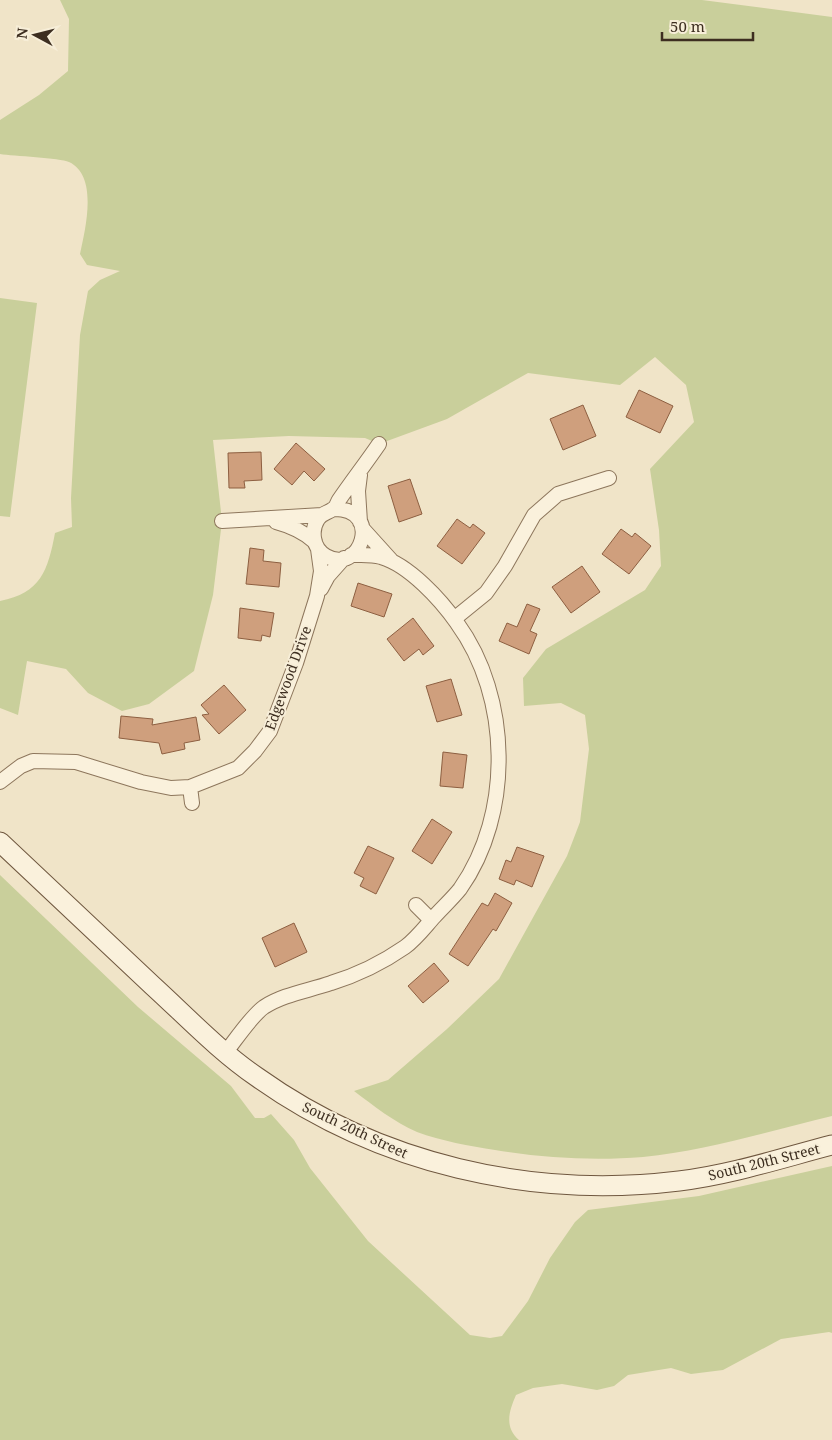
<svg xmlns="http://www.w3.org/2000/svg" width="832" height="1440" font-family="'Noto Serif',serif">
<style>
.green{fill:#c9cf9b}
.building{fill:#cf9f7d;stroke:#8d5f41}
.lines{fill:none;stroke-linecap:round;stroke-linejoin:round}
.minor-casing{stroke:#8d765c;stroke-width:16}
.secondary-casing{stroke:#6f573f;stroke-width:21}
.minor{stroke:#faf1dc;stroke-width:14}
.secondary{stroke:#faf1dc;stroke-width:19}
.labels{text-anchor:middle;stroke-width:4;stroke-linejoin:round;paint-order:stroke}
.street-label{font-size:14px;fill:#3d2e20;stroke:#f7eed8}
</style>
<rect width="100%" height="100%" fill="#f0e4c8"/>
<path class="green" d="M60 0H702L832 17V1116C770 1131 706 1151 643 1157 594 1161 543 1158 495 1150 470 1146 441 1141 417 1132 394 1122 374 1106 354 1091L388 1080 447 1029 499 979 567 856 580 822 589 749 585 715 561 703 524 706 523 678 546 649 645 590 661 566 659 530 650 469 694 422 686 385 655 357 620 385 528 373 447 419 379 444 365 438 289 436 213 440 222 521 213 595 194 671 149 704 122 711 88 693 66 669 27 661 18 715 0 708V601C41 593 48 570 55 533L72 527 71 498 80 335 88 291 100 280 120 271 87 265 80 254C85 230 99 176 69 162 60 158 13 156 0 154V120L39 95 68 71 69 19Z
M0 298 37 303 10 517 0 516Z
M0 875 138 1007 231 1086 255 1118H264L271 1114 294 1140 310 1168 368 1241 470 1335 490 1338 502 1336 528 1301 550 1258 575 1222 588 1210 699 1196 832 1166V1333L829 1332 781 1339 723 1370 691 1374 671 1368 628 1375 614 1386 597 1390 562 1384 533 1388 516 1395C509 1411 504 1427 519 1440H0Z"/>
<path class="building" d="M639 390 673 406 660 433 626 417Z
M583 405 596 436 563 450 550 419Z
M296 443 325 469 314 481 304 471 292 485 274 469Z
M261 452 262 480 244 481 245 488H229L228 453Z
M410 479 422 514 399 522 388 486Z
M457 519 470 528 473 524 485 533 462 564 437 546Z
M621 529 632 537 635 533 651 546 629 574 602 554Z
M250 548 264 550 263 561 281 563 279 587 246 584Z
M582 566 600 592 571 613 552 587Z
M358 583 392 594 384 617 351 606Z
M527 604 540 609 530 631 537 634 529 654 499 641 507 623 517 627Z
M240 608 274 613 270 637 262 635 261 641 238 638Z
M413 618 434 646 423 655 419 649 404 661 387 639Z
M451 679 462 715 437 722 426 686Z
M224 685 246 710 219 734 202 715 209 714 201 705Z
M121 716 153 719 152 725 196 717 200 740 184 743 185 749 162 754 159 743 119 738Z
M443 752 467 755 463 788 440 786Z
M432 819 452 832 432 864 412 851Z
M368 846 394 858 376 894 360 886 364 878 354 873Z
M517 847 544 856 532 887 516 880 514 885 499 879 506 860 511 862Z
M495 893 512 903 496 931 493 929 468 966 449 954 482 903 488 906Z
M294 923 307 952 275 967 262 938Z
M434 963 449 981 423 1003 408 986Z"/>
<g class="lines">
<g class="minor-casing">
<path id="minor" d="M360 475 358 491 360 522
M335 509C383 509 361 576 326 556 319 552 315 545 314 538 313 531 314 525 318 519 322 513 328 513 333 509 336 508 337 503 339 500 352 481 366 463 379 444
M222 521 322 515
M276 522C291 526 303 531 315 542
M363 529 391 560
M321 589 328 576 344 558
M454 619 486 593 505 566 534 515 558 494 609 478
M0 782 21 766 33 761 76 762 141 782 171 788 190 787 238 768 255 751 270 731 296 663 317 596 321 571 318 549
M190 787 192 803
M416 905 431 920
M225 1053C235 1041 251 1016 264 1007 284 994 308 991 331 983 357 975 382 963 405 947 416 939 425 927 434 917 442 908 452 899 460 889 513 814 511 697 457 623 441 600 409 565 381 557 372 554 361 555 351 555"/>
</g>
<g class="secondary-casing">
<path id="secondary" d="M0 842C51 890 102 938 153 986 187 1017 219 1051 257 1077 379 1164 531 1199 679 1181 730 1175 782 1158 832 1145"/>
</g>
<use href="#minor" class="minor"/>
<use href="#secondary" class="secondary"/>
</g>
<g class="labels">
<g class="street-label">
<text transform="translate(288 678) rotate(-70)" y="5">Edgewood Drive</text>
<text transform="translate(355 1130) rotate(25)" y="5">South 20th Street</text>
<text transform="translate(764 1162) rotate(-14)" y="5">South 20th Street</text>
</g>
</g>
<g transform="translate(35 35) rotate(277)" stroke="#f7eed8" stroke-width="4" paint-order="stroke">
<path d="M0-4L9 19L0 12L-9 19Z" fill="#3d2e20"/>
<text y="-8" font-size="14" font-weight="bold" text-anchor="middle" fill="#3d2e20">N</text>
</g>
<path d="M662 32v8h91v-8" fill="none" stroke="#3d2e20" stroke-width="2.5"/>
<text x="670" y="32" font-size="15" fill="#3d2e20" stroke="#f7eed8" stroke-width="4" paint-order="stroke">50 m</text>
</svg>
